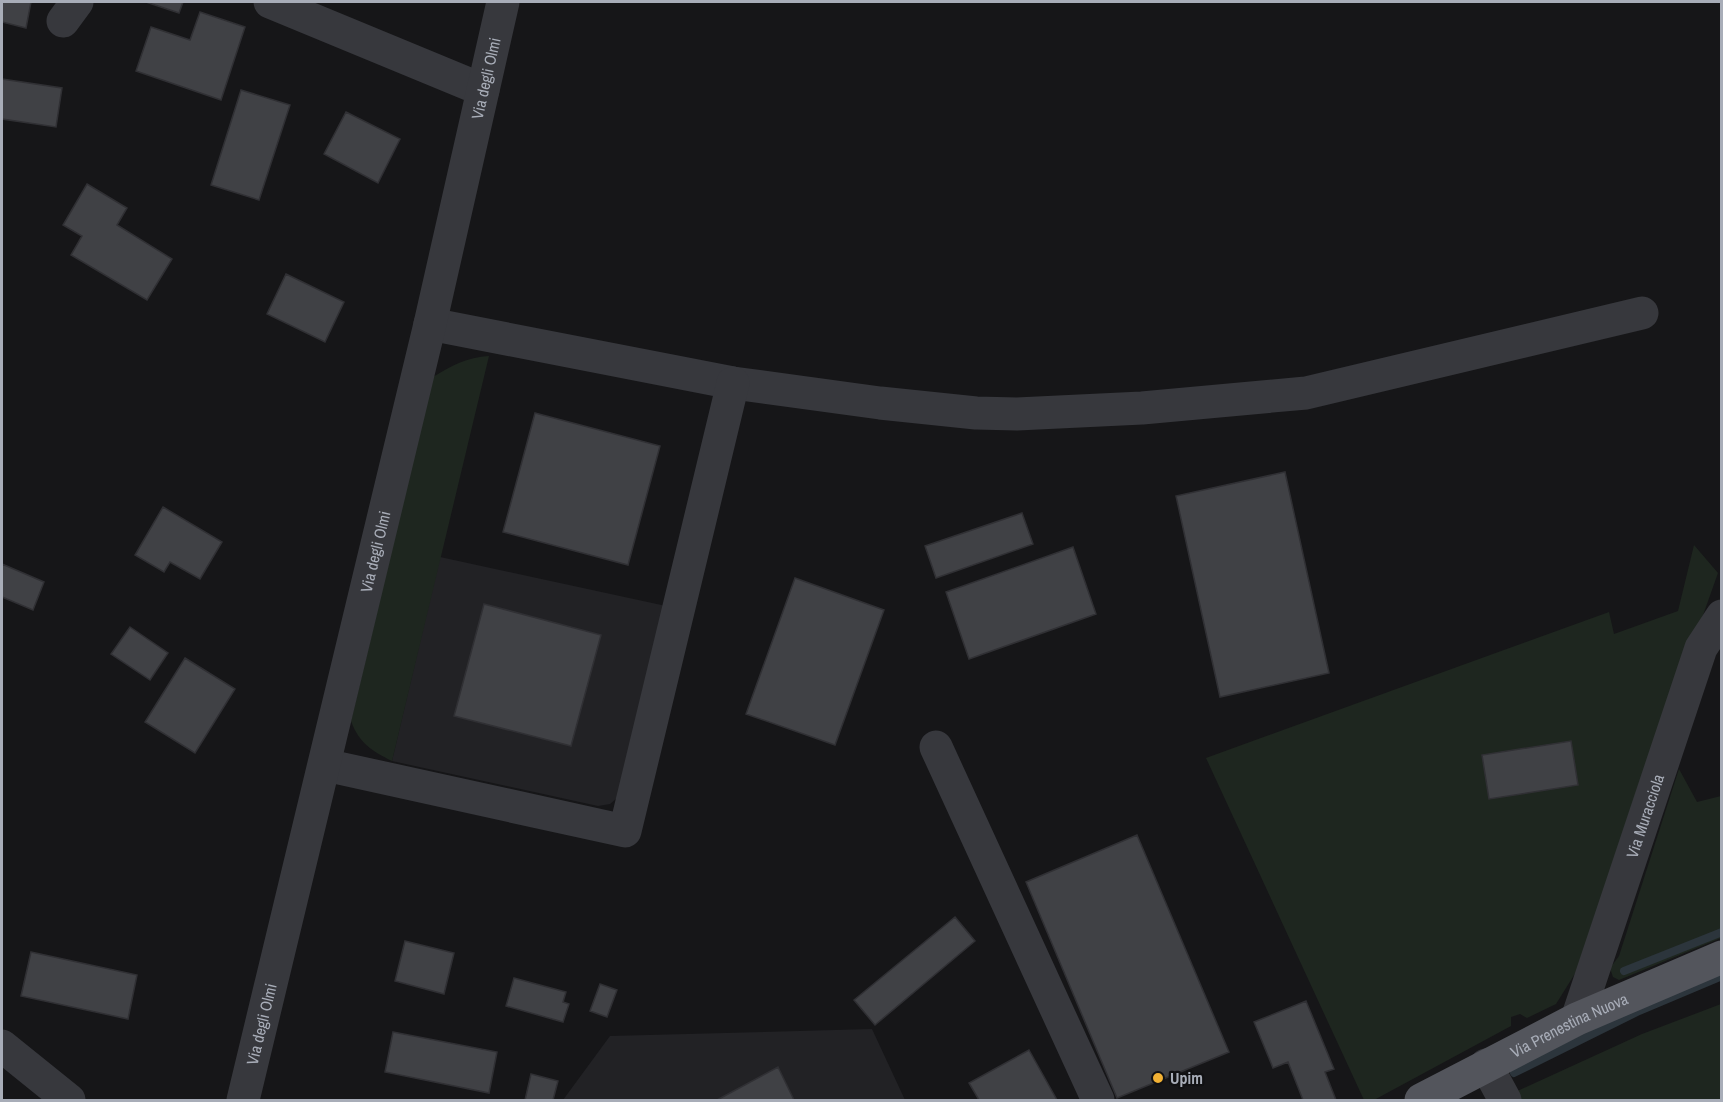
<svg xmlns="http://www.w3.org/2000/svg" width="1723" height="1102" font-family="'Archivo Narrow',sans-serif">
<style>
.built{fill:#222225}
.green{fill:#1e261f}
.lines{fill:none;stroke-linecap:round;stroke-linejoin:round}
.stream{stroke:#2c353c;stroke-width:8}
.building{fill:#404145;stroke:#303034;stroke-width:1.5}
.minor{stroke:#37383d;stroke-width:33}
.major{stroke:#53555c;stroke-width:33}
.poi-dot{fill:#f2b134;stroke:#111113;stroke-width:2}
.labels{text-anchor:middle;stroke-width:4.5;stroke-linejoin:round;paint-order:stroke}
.street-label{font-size:16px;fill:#a8adb8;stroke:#111113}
.poi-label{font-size:16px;font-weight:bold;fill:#a8adb8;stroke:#111113;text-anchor:start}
</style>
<rect width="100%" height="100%" fill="#161618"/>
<path class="built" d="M440 557 666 606 617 798 610 804 598 806 392 761Z
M872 1029 905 1100H563L610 1036Z"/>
<path class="green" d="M489 356 392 761C372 751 359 743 351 721L433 377C451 366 467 357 489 356Z
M1694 545 1718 573 1576 972 1556 1004 1527 1018 1520 1014 1511 1017V1026L1374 1100H1364L1206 758 1609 612 1614 634 1678 611Z
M1679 769 1697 802 1721 796V938L1619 980 1613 977 1610 968 1619 956Z
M1721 1004V1100H1517L1513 1093 1642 1034Z"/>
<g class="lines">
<path class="stream" d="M1624 971 1722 932
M1514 1073 1639 1011 1722 976"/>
</g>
<path class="building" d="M2 2H31L26 28 2 22Z
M146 2H183L179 13Z
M200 12 245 27 221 100 136 71 151 27 190 40Z
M2 79 62 88 56 127 2 119Z
M241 90 290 105 259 200 211 185Z
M346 112 400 139 378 183 324 154Z
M87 184 127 208 117 225 172 259 147 300 71 255 82 236 63 225Z
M286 274 344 302 325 342 267 314Z
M535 413 660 446 628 565 503 532Z
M1285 472 1329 673 1220 697 1176 496Z
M163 507 222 542 200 579 170 562 164 572 135 555Z
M1022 513 1033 544 936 578 925 546Z
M1073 547 1096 614 969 659 946 592Z
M2 564 44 582 33 610 2 597Z
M795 578 884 610 835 745 746 714Z
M484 604 601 635 571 746 454 716Z
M130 627 168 653 150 680 111 654Z
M185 658 235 689 195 753 145 722Z
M1571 741 1578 785 1489 799 1482 755Z
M1137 835 1229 1052 1117 1098 1026 882Z
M955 917 975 941 875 1025 854 1000Z
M405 941 454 953 444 994 395 981Z
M31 952 137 975 128 1019 21 996Z
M514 978 566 992 563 1002 569 1004 563 1022 506 1006Z
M600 984 617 990 607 1017 590 1011Z
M1306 1001 1334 1069 1325 1072 1336 1100H1303L1288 1062 1273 1068 1254 1022Z
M393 1032 497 1052 489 1093 385 1072Z
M1029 1050 1057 1100H979L969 1083Z
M778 1067 794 1100H717Z
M531 1074 558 1081 553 1100H525Z"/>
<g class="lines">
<g class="minor">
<path d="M270 2 483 90"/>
<path d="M63 21 77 2"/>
<path d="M430 324 733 383 880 403 976 413 1017 414 1142 408 1306 393 1642 313"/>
<path d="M936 747 1098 1100"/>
<path d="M325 765 625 831 733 383"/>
<path id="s1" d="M1577 1019 1701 648 1722 616"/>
<path d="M2 1046 69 1100"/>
<path d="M1486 1065 1505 1100"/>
<path id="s2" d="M243 1100 430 324 503 2"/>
</g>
<path class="major" id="s3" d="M1421 1100 1577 1019 1722 957"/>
</g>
<circle class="poi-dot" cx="1158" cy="1078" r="6"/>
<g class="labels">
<g class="street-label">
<text dy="6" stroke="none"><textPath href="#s2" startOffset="1050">Via degli Olmi</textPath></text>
<text dy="6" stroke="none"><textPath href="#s2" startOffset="564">Via degli Olmi</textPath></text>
<text dy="6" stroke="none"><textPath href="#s1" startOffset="214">Via Muracciola</textPath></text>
<text dy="6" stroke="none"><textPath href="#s2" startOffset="78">Via degli Olmi</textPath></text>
<text dy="6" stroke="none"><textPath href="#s3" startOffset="166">Via Prenestina Nuova</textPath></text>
</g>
<g class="poi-label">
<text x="1170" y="1084">Upim</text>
</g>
</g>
<rect width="1723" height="1102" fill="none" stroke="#a8adb8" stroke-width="6"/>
</svg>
